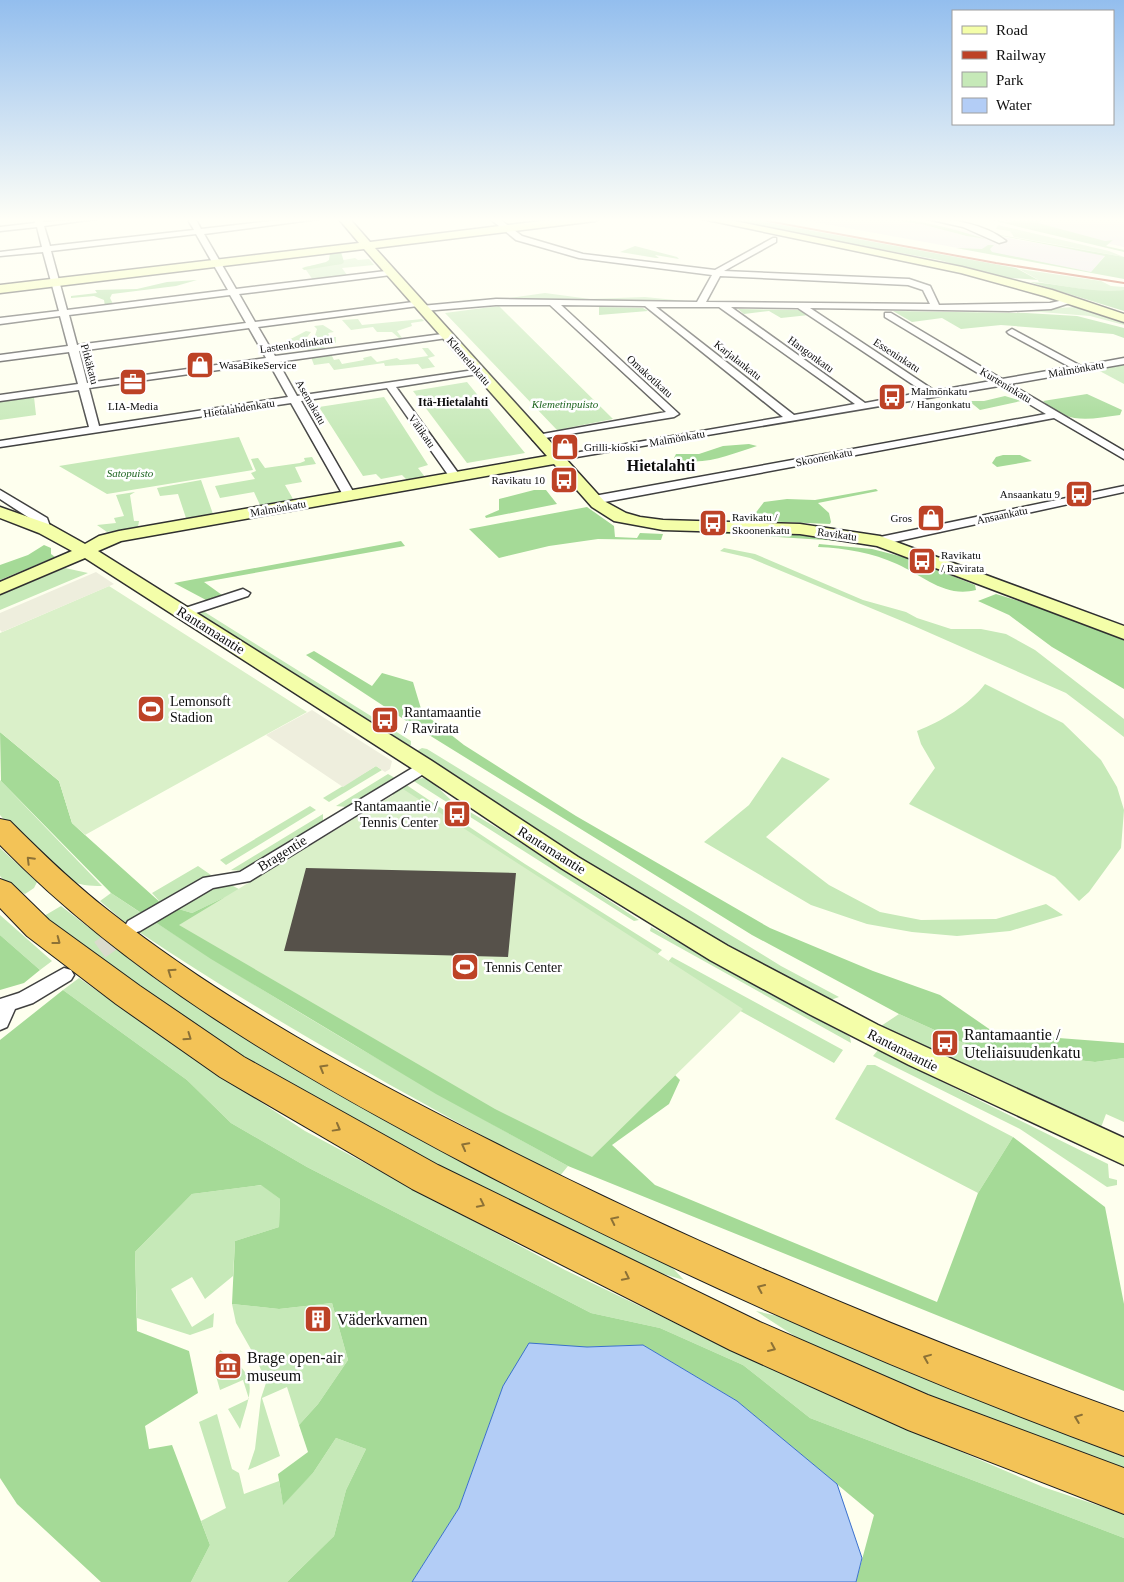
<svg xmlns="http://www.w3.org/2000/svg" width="1124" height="1582" font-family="Georgia,serif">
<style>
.industrial{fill:#ece2eb}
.green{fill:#c6e9b8}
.forest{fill:#a5da97}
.pitch{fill:#daf0c9}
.plaza{fill:#eed}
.water{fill:#b3cdf6;stroke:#3a70cc}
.building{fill:#56514a}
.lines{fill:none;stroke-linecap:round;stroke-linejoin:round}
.street-tunnel{stroke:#dadbcc;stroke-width:19;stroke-dasharray:19 9;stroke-linecap:butt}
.street-casing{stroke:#404040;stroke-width:3}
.secondary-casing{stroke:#2f2f2f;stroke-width:3}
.highway-casing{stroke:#1e1e1e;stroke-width:2}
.street{fill:#fff;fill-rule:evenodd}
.secondary{fill:#f4fea9;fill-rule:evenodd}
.highway{fill:#f3c357;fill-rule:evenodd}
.rail{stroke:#bd4226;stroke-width:2}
.oneway{stroke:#8c7136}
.labels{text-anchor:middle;stroke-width:5;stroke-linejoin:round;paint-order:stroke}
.far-street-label{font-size:11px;fill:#0d0d0d;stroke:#fff}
.far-poi-label{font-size:11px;fill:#0d0d0d;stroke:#fff;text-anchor:start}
.far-park-label{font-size:11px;font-style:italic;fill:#1e6520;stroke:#fff}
.far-neighbourhood-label{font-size:12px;font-weight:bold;fill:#0d0d0d;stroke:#fff}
.street-label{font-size:14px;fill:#0d0d0d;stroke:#fff}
.poi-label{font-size:14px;fill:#0d0d0d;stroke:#fff;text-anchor:start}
.far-district-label{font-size:16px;font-weight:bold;fill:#0d0d0d;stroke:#fff}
.near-poi-label{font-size:16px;fill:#0d0d0d;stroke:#fff;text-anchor:start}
</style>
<rect width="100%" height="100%" fill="#feffee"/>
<path class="industrial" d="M792 218H893L1105 255 1091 272Z
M991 218H1124V247Z"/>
<path class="green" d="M998 225 1109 251 1124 257 1014 237 1010 231 996 229Z
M355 258 358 260 369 259 374 265 342 268 347 275 313 280 304 267Z
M1019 269 1101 281 1111 286 1124 287V290L1105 293 1039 282 1037 279Z
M545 293 590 299 645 297 695 302 461 300 502 299Z
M499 306 613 419 557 430 445 313Z
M1076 307 1124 322V325L1090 316 1015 310Z
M358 319 362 325 422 319 424 321 411 323 412 326 397 331 402 338H399L392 332H377L373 327 351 330 342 320Z
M323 325 334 332 328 333 330 337H336V343L323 344 325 348 308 350 302 342 281 344 306 331 311 332 304 341 314 339 317 329 314 326Z
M422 348H428L435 356 428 358 435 367 422 369 418 364 385 366 384 363 334 370 329 363 314 365 311 357 331 354 334 360 339 359 342 364 364 360 363 358 371 356 377 362 397 358 400 360 428 356Z
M1124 363V384L1094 368Z
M467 382 525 453 467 463 413 391Z
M34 397 36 415 0 420V401Z
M384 397 428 465 418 468 425 477 407 480 402 475 381 479 376 474 363 476 319 407Z
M239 437 253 470 107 494 59 466Z
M312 457 316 464 295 467 302 482 285 485 293 499 260 505 254 492 220 498 215 486 255 479 251 473 256 471 251 459 258 458 265 468 300 463 305 461 304 458Z
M201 480 213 514 186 518 178 494 160 496 157 488Z
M135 492 130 495 134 521H139L138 527 107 532 97 525 116 523 114 518 124 516 116 495Z
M724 548 755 554 863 600 906 612 917 618 951 629H981L1006 634 1035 650 1124 719V737L1066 693 914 626 750 558 720 551Z
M65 568 88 573 0 610V595Z
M203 611 411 741V745L406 747 388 731 368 719 341 706 199 615Z
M985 684 1063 723 1101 760 1117 787 1124 810 1121 848 1089 892 1079 901 1055 877 909 804 935 768 921 744 917 731C942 721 969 705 985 684Z
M422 748 427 749 781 966 839 997 825 1002 662 910 413 753Z
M782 757 830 779 766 837 829 885 880 912 921 920 996 919 1046 904 1063 915 1010 931 957 936 912 932 867 924 811 905 704 842 749 805Z
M376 766 382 770 329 802 323 798Z
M388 774 395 778 346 807 336 806Z
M423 778 430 780 453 802 504 832 639 920 634 921 412 780Z
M0 780 1 781 102 886C90 886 79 885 67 880 50 872 14 831 0 815Z
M405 784 525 864 662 950 649 962 393 797V792Z
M310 806 316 810 226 865 220 860Z
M323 814V821L243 871 231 870Z
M0 848 37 882 34 888 25 894 9 886 0 876Z
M198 866 211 875 162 904 152 893Z
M225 882 253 896 223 898 192 913 172 907Z
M111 893 144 915 128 925 100 901Z
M61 906 154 978 272 1051 664 1259 684 1280 625 1263 411 1157 285 1084 126 983 44 916Z
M0 915 52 961 40 970 0 935Z
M155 922C289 1009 427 1089 568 1166L559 1177C415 1100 275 1023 139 932Z
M651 927 843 1032 850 1037 851 1043 650 931Z
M672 957 843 1050 834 1063 726 1003 661 970Z
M79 978 178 1048 305 1131 565 1270 673 1322 756 1357 815 1389 1043 1487 1124 1514V1538L810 1418 743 1365 660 1328 591 1313 307 1167 231 1123 187 1080 63 990Z
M899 1014 977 1049 1095 1062 1124 1058V1122L1106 1114 1100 1130 882 1030 881 1026Z
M878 1050 1108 1164 1109 1178 1117 1180V1185L1107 1187 1020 1129 873 1056Z
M867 1065H875L1013 1137 978 1193 835 1119Z
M262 1185 280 1199 279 1227 235 1241 233 1276 205 1299 192 1277 171 1289 192 1327 214 1313 213 1327 190 1335 137 1318 135 1252 192 1194Z
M332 1303 348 1360 318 1404 299 1425 287 1387 262 1398 280 1456 248 1470 255 1449 261 1398 266 1383 257 1360 236 1323 232 1304 279 1309Z
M756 1311 795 1320 1124 1451V1475L824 1355Z
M220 1350C260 1377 252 1387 240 1429L228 1409 249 1399 243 1380 220 1390 214 1369Z
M217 1414 232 1469 239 1473 244 1494 279 1481 283 1504 313 1473 336 1438 366 1449 346 1490 334 1536 287 1582H191L210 1545 201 1521 226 1508 199 1422Z"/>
<path class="forest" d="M723 218H743L1016 268 1038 280 998 277 939 260 765 228Z
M878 218C916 218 950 228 986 239L967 236 921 224Z
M982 218 1008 222 1025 218H1046L1038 223 1105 241 1113 240 1106 246 1124 250V252Z
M977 231 1124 257V279L956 248 982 249 988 245H994L990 249 992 252 1091 272 1105 256Z
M635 246 677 257 679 259 655 255 659 258H656L620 252Z
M341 252 344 262 342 264 304 270 302 268 326 262 329 260 330 253Z
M197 280 176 286 112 294 110 298 114 306H105L104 300 94 296 71 298V296L97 293 95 290 137 289 167 282Z
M1030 282C1062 284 1093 294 1124 290V311Z
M599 307 643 308 648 311 599 315Z
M738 309 801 310 809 315 781 318 769 311 744 314Z
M893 311 1026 313 1077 316 1124 328V338L1113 334 1001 325 961 329 942 318 912 322Z
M1087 394 1122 410 1120 415C1089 419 1068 425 1043 401Z
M1005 396 1021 401 980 410 969 401H984Z
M749 444 757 446C731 454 701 468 674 458L676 454H699L723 446Z
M1003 455H1020L1032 461 997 467 992 463 996 457Z
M876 489 878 491 818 503 829 513 831 522 830 524 738 520V518L754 515 764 502 787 499 815 500Z
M534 490H546L557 504 486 518 485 516 499 510V499Z
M587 507 614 526 615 537 637 538 640 533 663 534 661 540 598 539 549 546 499 558 469 529Z
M712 530 800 532 856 542 713 533Z
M401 541 405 546 204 582 222 595 206 600 174 583Z
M819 544 872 549 907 558 975 585 976 590C945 598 924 576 897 564 873 553 845 548 818 547Z
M44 545 51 548V554L55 557 0 580V565L28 555Z
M996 594 1061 614 1124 640V689L1052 647 1009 615 978 601Z
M314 651 372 686 382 673 413 682 422 712 464 745 576 816 770 928 873 971 940 995 995 1033 1124 1043V1058L1095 1062 977 1049 899 1014 752 935 408 722 306 655Z
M0 732 59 781 72 823 85 835 162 904 192 913 223 898 253 896 661 1061 680 1080 669 1104 612 1145 655 1185 937 1302 978 1193 1013 1137 1105 1207 1124 1304V1391L568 1166 436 1094 211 959 111 893 1 781Z
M0 935 40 970 24 983 0 990Z
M63 990 187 1080 231 1123 307 1167 591 1313 660 1328 743 1365 810 1418 1124 1538V1582H856L874 1515 737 1401 643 1345 587 1347 503 1386 459 1508 412 1582H287L334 1536 346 1490 366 1449 336 1438 313 1473 283 1505 278 1474 308 1452 299 1425 318 1404 348 1360 332 1303 279 1309 232 1304 235 1241 279 1227 280 1199 261 1185 192 1194 135 1252 137 1331 189 1351 198 1393 145 1426 149 1449 172 1445 210 1545 191 1582H101L17 1504 0 1478V1040Z"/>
<path class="pitch" d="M109 586 307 712 85 835 72 823 59 781 0 732V633Z
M403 789 743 1009 592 1157 495 1109 179 925Z"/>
<path class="plaza" d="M96 572 114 584 2 632 0 630V613Z
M312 710 392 761 390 769 385 772 376 766 343 787 266 735Z"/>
<path class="water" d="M529 1343 587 1347 643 1345 737 1401 837 1484 862 1558 856 1582H412L459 1508 503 1386Z"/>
<path class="building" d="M306 868 516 873 508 957 284 951Z
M321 1310 327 1319 314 1328 308 1318Z"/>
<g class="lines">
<path class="street-tunnel" d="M77 966 126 931"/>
<g class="street-casing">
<path id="street" d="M34 218H42L43 222 102 218 44 226 50 246 194 230 187 218H195L201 229 299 218H326L204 234 236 289 394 270V274L391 275 239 294 255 322 421 301 422 303 418 306 258 327 275 356 450 333V337L447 338 278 362 297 396 481 369V373L478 374 396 387 461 477 459 479H451L387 388 301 401 355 495 349 499 343 495 291 403 0 447V441L89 427 79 390 0 401V395L78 384 69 352 0 361V355L68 346 60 316 0 324V318L59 311 43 252 0 256V252L42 247 37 227 0 231V227L35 223ZM196 234 228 290 67 310 51 251ZM230 295 246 323 77 345 69 315ZM249 328 266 358 87 383 79 351ZM269 363 288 397 99 426 89 388Z
M489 218H498L522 236 583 254 715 270 773 238H776V242L724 271 909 279 930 286 939 305 1050 303 1073 298V302L1051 309 1009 311 810 308 935 391 991 381 885 317V313H891L1002 379 1070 367 1009 334 1007 332 1012 329 1081 366 1124 358V364L1010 384 1124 451V459L1054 418 594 504 590 503 588 500 594 496 1046 414 999 386 553 461V457L557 456 783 417 645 306 561 305 679 414 674 417 533 440 532 438 537 435 666 412 550 305H496L424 311 421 310V306L496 299 697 302 712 275 579 258 516 240ZM720 276 908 285 923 290 930 304 706 302ZM656 307H719L855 404 794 415ZM731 307 798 308 924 392 865 403Z
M923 218C949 218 986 224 1006 241L999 243 963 227Z
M1124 486V492L880 545 874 541 880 537Z
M0 490 47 518 51 529 49 532H41L37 523 0 499Z
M243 589 250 593 248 596 184 617 177 613 179 610Z
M424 761 430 762 432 766 430 770 250 881 213 888 140 931 134 933 128 931 125 926 128 921 203 878 240 872Z
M64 968 71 970 74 975 71 980 33 1003 15 1009 7 1027 0 1030V999L19 993Z"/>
</g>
<g class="secondary-casing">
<path id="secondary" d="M338 218H349L370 242 566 218H600L595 221 375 248 604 501 626 513 640 517 663 520 800 524 880 536 1124 626V639L877 546 800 534 663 530 614 521 592 507 554 464 121 541 98 551 432 761 578 857 728 946 878 1025 1124 1138V1165L909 1065 809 1014 710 960 561 868 416 771 85 558 0 594V582L72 551 39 533 0 518V507L51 525 85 544 99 536 119 531 547 456 364 249 0 293V285L359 243Z
M698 218H720L962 267 1052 290 1124 314V322L1044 296 961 273Z"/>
</g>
<g class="highway-casing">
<path id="highway" d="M0 819 10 821C42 853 74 884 109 911 228 1005 362 1076 497 1144 700 1247 910 1335 1124 1412V1456C899 1373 680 1277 468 1165 300 1076 134 982 0 845Z
M0 879 11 883 49 920 140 986 244 1057 438 1165 760 1322 928 1395 1124 1468V1514L908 1430 730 1350 412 1189 220 1077 116 1004 27 936 0 908Z"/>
</g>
<use href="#street" class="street"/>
<use href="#secondary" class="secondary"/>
<use href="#highway" class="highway"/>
<path class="rail" d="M751 218 996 263 1124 283"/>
</g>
<defs><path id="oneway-chevron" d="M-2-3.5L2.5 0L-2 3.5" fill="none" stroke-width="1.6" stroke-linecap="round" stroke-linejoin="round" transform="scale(1.25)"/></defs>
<g class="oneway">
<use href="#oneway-chevron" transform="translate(30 860) rotate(-135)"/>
<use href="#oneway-chevron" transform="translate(57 941) rotate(37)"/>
<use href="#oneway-chevron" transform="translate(171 972) rotate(-145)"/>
<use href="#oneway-chevron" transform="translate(188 1037) rotate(35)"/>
<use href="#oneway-chevron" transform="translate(323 1068) rotate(-150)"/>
<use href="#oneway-chevron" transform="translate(337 1128) rotate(29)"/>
<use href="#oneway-chevron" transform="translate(465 1146) rotate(-152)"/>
<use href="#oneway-chevron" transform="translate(481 1204) rotate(26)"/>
<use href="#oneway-chevron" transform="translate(614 1220) rotate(-154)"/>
<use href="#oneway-chevron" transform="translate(626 1277) rotate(26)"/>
<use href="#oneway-chevron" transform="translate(761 1288) rotate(-156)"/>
<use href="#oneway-chevron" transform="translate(772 1348) rotate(24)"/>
<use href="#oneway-chevron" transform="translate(927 1358) rotate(-158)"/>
<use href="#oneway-chevron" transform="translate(1078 1418) rotate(-159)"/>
</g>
<linearGradient id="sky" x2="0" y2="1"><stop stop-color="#93beee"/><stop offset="0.5" stop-color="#fffff7"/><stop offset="1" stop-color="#fffff7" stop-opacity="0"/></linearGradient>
<rect width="1124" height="440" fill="url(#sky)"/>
<defs>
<g id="shop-square" transform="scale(1.4375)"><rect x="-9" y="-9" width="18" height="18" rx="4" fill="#bd4226" stroke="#fff"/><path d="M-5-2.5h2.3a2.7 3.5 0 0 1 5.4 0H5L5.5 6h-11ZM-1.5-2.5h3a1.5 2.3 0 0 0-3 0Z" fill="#fff"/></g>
<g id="office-square" transform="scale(1.4375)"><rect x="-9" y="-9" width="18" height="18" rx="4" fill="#bd4226" stroke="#fff"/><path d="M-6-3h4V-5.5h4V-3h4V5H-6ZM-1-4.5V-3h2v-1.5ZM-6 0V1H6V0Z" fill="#fff"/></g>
<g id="bus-square" transform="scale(1.4375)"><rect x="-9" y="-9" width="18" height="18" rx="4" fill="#bd4226" stroke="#fff"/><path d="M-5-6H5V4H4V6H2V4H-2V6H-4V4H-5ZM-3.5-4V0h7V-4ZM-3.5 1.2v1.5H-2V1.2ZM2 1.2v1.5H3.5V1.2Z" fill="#fff"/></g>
<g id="stadium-square" transform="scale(1.4375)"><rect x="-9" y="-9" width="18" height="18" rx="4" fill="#bd4226" stroke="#fff"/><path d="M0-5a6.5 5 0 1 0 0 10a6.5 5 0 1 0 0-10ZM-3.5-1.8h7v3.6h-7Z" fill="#fff"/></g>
<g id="building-square" transform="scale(1.4375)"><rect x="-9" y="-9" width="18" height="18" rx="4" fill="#bd4226" stroke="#fff"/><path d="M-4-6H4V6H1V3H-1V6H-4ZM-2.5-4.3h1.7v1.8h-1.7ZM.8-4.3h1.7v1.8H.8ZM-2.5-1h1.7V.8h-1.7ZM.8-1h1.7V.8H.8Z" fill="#fff"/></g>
<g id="museum-square" transform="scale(1.4375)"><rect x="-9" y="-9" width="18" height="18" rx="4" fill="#bd4226" stroke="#fff"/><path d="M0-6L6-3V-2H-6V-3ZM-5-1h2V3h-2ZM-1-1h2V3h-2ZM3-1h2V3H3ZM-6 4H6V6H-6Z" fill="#fff"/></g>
</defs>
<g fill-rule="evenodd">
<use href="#shop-square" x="200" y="365"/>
<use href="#office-square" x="133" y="382"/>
<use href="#bus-square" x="892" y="397"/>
<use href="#shop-square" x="565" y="447"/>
<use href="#bus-square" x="564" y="480"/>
<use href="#bus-square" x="1079" y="494"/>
<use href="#shop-square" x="931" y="518"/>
<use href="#bus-square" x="713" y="523"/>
<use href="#bus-square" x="922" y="561"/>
<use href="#stadium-square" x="151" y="709"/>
<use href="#bus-square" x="385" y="720"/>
<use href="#bus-square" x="457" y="814"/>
<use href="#stadium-square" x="465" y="967"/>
<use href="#bus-square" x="945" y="1043"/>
<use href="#building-square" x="318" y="1319"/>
<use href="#museum-square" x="228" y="1366"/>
</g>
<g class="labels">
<g class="far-street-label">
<text transform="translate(296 344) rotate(-8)" y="4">Lastenkodinkatu</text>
<text transform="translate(811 354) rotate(36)" y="4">Hangonkatu</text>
<text transform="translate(897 355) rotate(33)" y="4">Esseninkatu</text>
<text transform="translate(738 360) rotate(38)" y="4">Karjalankatu</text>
<text transform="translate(469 361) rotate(49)" y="4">Klemetinkatu</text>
<text transform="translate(90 364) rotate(75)" y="4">Pitkäkatu</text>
<text transform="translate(1076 369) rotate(-10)" y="4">Malmönkatu</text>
<text transform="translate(650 376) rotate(42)" y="4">Omakotikatu</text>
<text transform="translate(1006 385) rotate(31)" y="4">Kurteninkatu</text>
<text transform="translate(311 402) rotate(60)" y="4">Asemakatu</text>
<text transform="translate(239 408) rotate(-9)" y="4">Hietalahdenkatu</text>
<text transform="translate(422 431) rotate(55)" y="4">Välikatu</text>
<text transform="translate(677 438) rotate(-10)" y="4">Malmönkatu</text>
<text transform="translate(824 457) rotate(-11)" y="4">Skoonenkatu</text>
<text transform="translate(278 508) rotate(-10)" y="4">Malmönkatu</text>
<text transform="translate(1002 515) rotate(-12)" y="4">Ansaankatu</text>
<text transform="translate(837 534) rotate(8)" y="4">Ravikatu</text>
</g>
<g class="far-poi-label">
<text x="219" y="369">WasaBikeService</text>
<text x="911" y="395">Malmönkatu<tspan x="911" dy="13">/ Hangonkatu</tspan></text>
<text x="133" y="410" text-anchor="middle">LIA-Media</text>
<text x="584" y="451">Grilli-kioski</text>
<text x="545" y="484" text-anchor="end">Ravikatu 10</text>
<text x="1060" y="498" text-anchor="end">Ansaankatu 9</text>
<text x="732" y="521">Ravikatu /<tspan x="732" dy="13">Skoonenkatu</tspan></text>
<text x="912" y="522" text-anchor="end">Gros</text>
<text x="941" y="559">Ravikatu<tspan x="941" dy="13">/ Ravirata</tspan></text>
</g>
<g class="far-park-label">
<text x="565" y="408">Klemetinpuisto</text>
<text x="130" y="477">Satopuisto</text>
</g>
<g class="far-neighbourhood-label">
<text x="453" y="406">Itä-Hietalahti</text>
</g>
<g class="street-label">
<text transform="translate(211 630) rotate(32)" y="5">Rantamaantie</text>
<text transform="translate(552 850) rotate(32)" y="5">Rantamaantie</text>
<text transform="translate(282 853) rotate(-32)" y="5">Bragentie</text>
<text transform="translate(903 1050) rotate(27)" y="5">Rantamaantie</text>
</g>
<g class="poi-label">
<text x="170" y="706">Lemonsoft<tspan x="170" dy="16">Stadion</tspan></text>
<text x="404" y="717">Rantamaantie<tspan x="404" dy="16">/ Ravirata</tspan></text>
<text x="438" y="811" text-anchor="end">Rantamaantie /<tspan x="438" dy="16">Tennis Center</tspan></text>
<text x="484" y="972">Tennis Center</text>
</g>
<g class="far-district-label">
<text x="661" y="471">Hietalahti</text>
</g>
<g class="near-poi-label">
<text x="964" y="1040">Rantamaantie /<tspan x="964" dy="18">Uteliaisuudenkatu</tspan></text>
<text x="337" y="1325">Väderkvarnen</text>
<text x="247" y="1363">Brage open-air<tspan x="247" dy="18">museum</tspan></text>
</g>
</g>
<rect x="952" y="10" width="162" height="115" fill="#ffffff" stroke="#9e9e9e"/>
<rect x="962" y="26" width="25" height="8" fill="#f4fea9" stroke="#9e9e9e"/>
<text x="996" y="35" font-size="15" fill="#0d0d0d">Road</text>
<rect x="962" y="51" width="25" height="8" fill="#bd4226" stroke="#9e9e9e"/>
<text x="996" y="60" font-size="15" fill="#0d0d0d">Railway</text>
<rect x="962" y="72" width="25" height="15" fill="#c6e9b8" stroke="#9e9e9e"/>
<text x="996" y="85" font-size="15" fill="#0d0d0d">Park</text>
<rect x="962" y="98" width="25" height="15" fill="#b3cdf6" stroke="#9e9e9e"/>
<text x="996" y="110" font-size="15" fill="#0d0d0d">Water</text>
</svg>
